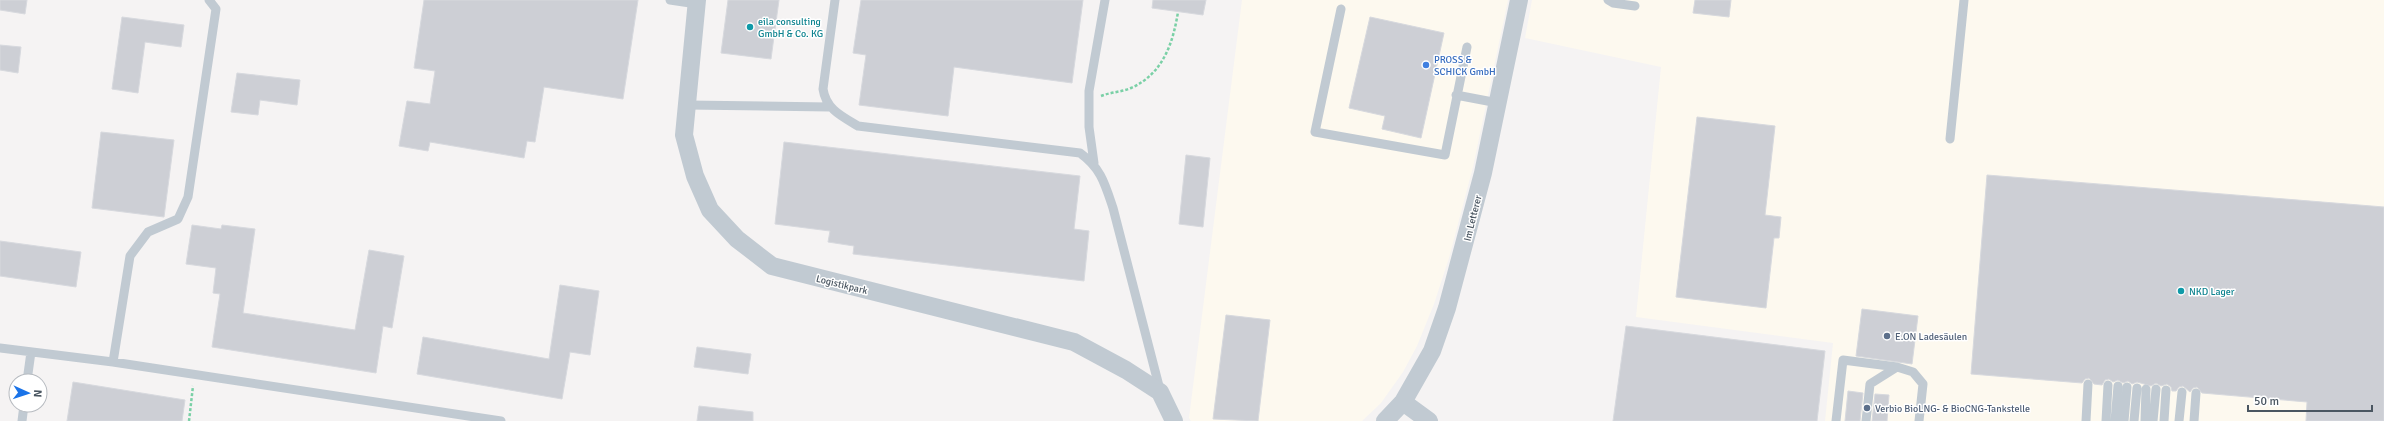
<svg xmlns="http://www.w3.org/2000/svg" width="2384" height="421" font-family="Signika,sans-serif">
<style>
.commercial{fill:#fdf9ef}
.building{fill:#cdcfd5;stroke:#d7d9de}
.lines{fill:none;stroke-linecap:round;stroke-linejoin:round}
.path{stroke:#7ad0a6;stroke-width:2.5;stroke-dasharray:3 2;stroke-linecap:butt}
.lane{stroke:#c1cad2;stroke-width:9}
.street{stroke:#c1cad2;stroke-width:18}
.culture-dot{fill:#0f9aa8;stroke:#fff;stroke-width:1.5}
.shop-dot{fill:#3f7fe0;stroke:#fff;stroke-width:1.5}
.service-dot{fill:#5c6f8a;stroke:#fff;stroke-width:1.5}
.labels{text-anchor:middle;stroke-width:3;stroke-linejoin:round;paint-order:stroke}
.culture-label{font-size:10px;fill:#0d838f;stroke:#fff;text-anchor:start}
.shop-label{font-size:10px;fill:#366cbe;stroke:#fff;text-anchor:start}
.street-label{font-size:10px;fill:#4a5661;stroke:#fff}
.service-label{font-size:10px;fill:#4e5e75;stroke:#fff;text-anchor:start}
</style>
<rect width="100%" height="100%" fill="#f5f3f3"/>
<path class="commercial" d="M1242 0H1508L1473 167 1449 258 1434 304 1417 346 1403 372 1381 403 1362 421H1191L1189 418Z
M1532 0H2384V421H1825L1833 343 1636 317 1661 67 1525 38Z"/>
<path class="building" d="M0 0H27L25 14 0 10Z
M424 0H638L623 99 544 87 535 142 527 141 524 158 430 142 428 151 399 146 407 101 430 104 435 71 414 68Z
M728 0H779L771 59 721 53Z
M861 0H1083L1072 83 954 67 948 116 859 105 866 55 853 53Z
M1153 0H1206L1203 15 1152 8Z
M1695 0H1731L1729 17 1693 13Z
M122 17 184 25 181 47 145 42 138 93 112 89Z
M1370 17 1444 33 1421 138 1382 129 1385 116 1349 108Z
M0 45 21 47 18 73 0 70Z
M237 73 300 80 297 105 260 100 258 115 231 112Z
M1697 117 1775 126 1765 215 1781 217 1779 238H1774L1766 308 1676 297Z
M101 132 174 140 164 217 92 208Z
M784 142 1080 176 1074 229 1089 231 1084 281 853 254 854 246 828 242 830 231 775 224Z
M1186 155 1210 158 1203 227 1179 224Z
M1987 175 2384 207V421H2306L2307 402 2202 393 2197 387 2193 388 2190 392 2183 386 2179 387 2176 391H2172L2171 387 2167 384 2161 386 2156 383 2151 386 2137 382 2132 384 2128 381 2123 383 2118 380 2113 382 2109 379 2105 380 2102 385 2094 384 2089 378 2085 379 2082 383 1971 374Z
M192 225 221 229 222 225 255 229 243 313 355 330 369 250 404 256 392 328 383 326 376 373 212 347 220 294 213 293 216 268 186 264Z
M0 241 81 252 76 287 0 276Z
M560 285 599 291 590 355 570 352 562 399 417 374 423 337 549 359Z
M1862 309 1918 316 1912 364 1856 356Z
M1226 315 1270 320 1258 421 1213 419Z
M1626 326 1825 351 1817 421H1613Z
M697 347 751 354 748 374 694 367Z
M73 382 185 400 182 421H67Z
M1848 391 1863 393 1860 421H1845Z
M1875 394 1889 395 1887 421H1872Z
M699 406 753 412V421H697Z"/>
<g class="lines">
<path class="path" d="M1101 96C1111 92 1122 92 1131 88 1163 74 1173 43 1178 12
M189 421 193 386"/>
<path class="lane" d="M670 0 697 4
M835 0 823 89C826 109 841 116 858 126L1080 153C1101 168 1105 184 1113 208L1160 390
M1608 0 1613 3 1635 6
M1341 9 1315 132 1445 155 1467 47
M1456 95 1498 103
M687 105 829 107
M1950 139 1964 0
M1094 163 1089 127V91L1105 0
M0 348 113 362 501 421
M113 362 130 256 148 232 178 219 188 197 216 9 209 0
M27 381 31 352
M22 421 24 405
M1836 421 1843 360 1897 367 1913 372 1923 384 1919 421
M1866 421 1870 384 1897 367
M2086 421 2088 384
M2106 421 2108 385
M2115 421 2118 386
M2124 421 2127 387
M2134 421 2137 388
M2145 421 2146 389
M2153 421 2156 389
M2164 421 2166 390
M2179 421 2182 392
M2194 421 2196 393"/>
<path class="street" d="M697 0 684 135 695 176 710 210 737 239 772 266 1074 342 1126 370 1160 392 1174 421
M1403 402 1429 421
M1385 421 1403 402 1432 351 1447 308 1483 173 1519 0"/>
</g>
<g class="culture-dot">
<circle cx="750" cy="27" r="4"/>
<circle cx="2181" cy="291" r="4"/>
</g>
<circle class="shop-dot" cx="1426" cy="65" r="4"/>
<g class="service-dot">
<circle cx="1887" cy="336" r="4"/>
<circle cx="1867" cy="408" r="4"/>
</g>
<g class="labels">
<g class="culture-label">
<text x="758" y="25">eila consulting<tspan x="758" dy="12">GmbH &amp; Co. KG</tspan></text>
<text x="2189" y="295">NKD Lager</text>
</g>
<g class="shop-label">
<text x="1434" y="63">PROSS &amp;<tspan x="1434" dy="12">SCHICK GmbH</tspan></text>
</g>
<g class="street-label">
<text transform="translate(1472 218) rotate(-76)" y="4">Im Letterer</text>
<text transform="translate(842 284) rotate(14)" y="4">Logistikpark</text>
</g>
<g class="service-label">
<text x="1895" y="340">E.ON Ladesäulen</text>
<text x="1875" y="412">Verbio BioLNG- &amp; BioCNG-Tankstelle</text>
</g>
</g>
<g transform="translate(28 393) rotate(93)"><circle r="19" fill="#ffffff" stroke="#b7bbc0"/>
<path d="M0-3L7 15L0 10L-7 15Z" fill="#1a73e8"/>
<text y="-6" font-size="11" font-weight="bold" text-anchor="middle" fill="#4a5661">N</text>
</g>
<path d="M2248 405v6h124v-6" fill="none" stroke="#4a5661" stroke-width="2"/>
<text x="2254" y="405" font-size="12" fill="#4a5661" stroke="#ffffff" stroke-width="3" paint-order="stroke">50 m</text>
</svg>
